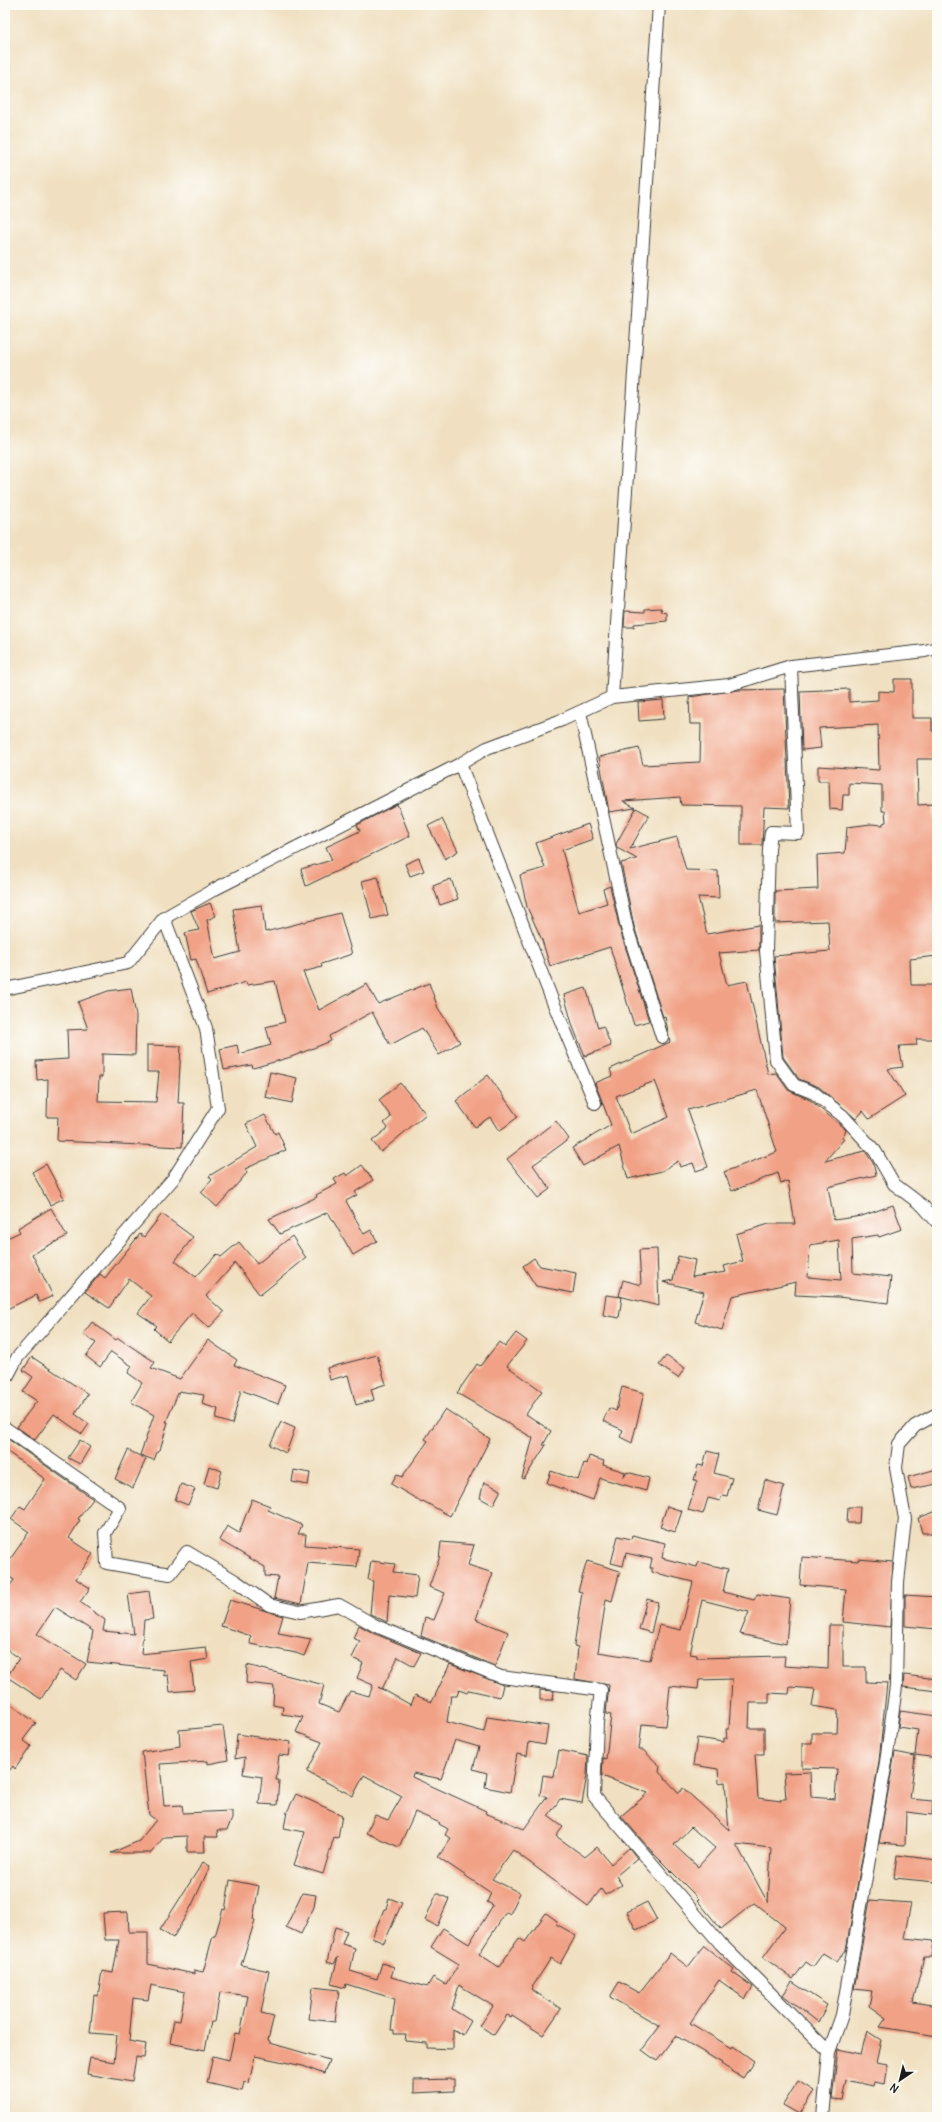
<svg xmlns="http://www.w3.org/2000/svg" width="942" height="2122" font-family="Delius,sans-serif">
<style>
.building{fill:#f1a185;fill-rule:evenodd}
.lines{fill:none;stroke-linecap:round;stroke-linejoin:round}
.street-casing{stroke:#3c3935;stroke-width:14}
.street{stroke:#fff;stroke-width:12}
</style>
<rect width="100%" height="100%" fill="#fdfcf7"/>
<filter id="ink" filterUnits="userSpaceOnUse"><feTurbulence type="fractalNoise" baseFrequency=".025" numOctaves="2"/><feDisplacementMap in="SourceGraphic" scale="8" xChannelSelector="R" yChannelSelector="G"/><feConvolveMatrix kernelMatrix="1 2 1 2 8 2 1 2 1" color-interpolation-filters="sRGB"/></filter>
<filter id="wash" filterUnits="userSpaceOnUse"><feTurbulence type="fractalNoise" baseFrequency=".012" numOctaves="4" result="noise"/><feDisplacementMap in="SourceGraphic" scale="16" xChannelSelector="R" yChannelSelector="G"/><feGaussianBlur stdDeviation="0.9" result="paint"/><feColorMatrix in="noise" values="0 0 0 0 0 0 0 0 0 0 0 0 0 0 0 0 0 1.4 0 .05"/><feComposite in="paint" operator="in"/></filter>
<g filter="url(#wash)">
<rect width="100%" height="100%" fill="#f0e0c1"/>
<g id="blocks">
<path class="building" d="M661 608 662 612 667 613V621L634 624V627H624L625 611 645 612V609Z
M894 679H912V718H932V731H937V759H917L918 805 934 804V830H937V956L910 959 911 985H937V1039H916L917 1045 899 1046 903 1067 888 1069 905 1096 869 1119 863 1111 856 1119 819 1087 799 1079 783 1057 774 956 830 951 828 921 775 923V891L818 889 817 855 845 853 847 827 871 824 883 825V823L886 822 885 811H882V785L849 783V795H843L842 810 830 809 829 781H818V766L879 770 878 725 819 728 821 748 802 750 800 691 849 689V702L878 700V691L894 692Z
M784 689 789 808 764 807 762 845H741V806L681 805 680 797 623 801 635 808 609 812 599 757 639 748 643 765 700 762 701 724H690L689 697 738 690Z
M663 700 664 719 639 721 638 702Z
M397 804 410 836 306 886 301 869 332 860 326 847 360 831 357 825Z
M636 808 649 815 630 849 677 837 686 870 718 871 719 898 698 897 707 934 759 925V950L719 953 727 985 747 981 768 1074 776 1073 788 1090 810 1100 846 1130 842 1138 844 1139 825 1161 865 1151 873 1163 876 1175 828 1187 834 1220 862 1216 893 1205 902 1229 879 1237 878 1235 852 1239 853 1273 891 1277 888 1303 838 1297 795 1295 796 1282 732 1296 722 1330 695 1322 704 1292 663 1282 673 1280 678 1256 695 1260 692 1277 726 1272 724 1266 743 1261 736 1234 769 1224H795L788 1181 781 1183 778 1173 732 1191 724 1172 777 1152 757 1090 688 1110 708 1167 696 1171 693 1163 680 1167 678 1161 662 1171 628 1179 619 1146 583 1166 572 1148 611 1125 595 1083 612 1076 610 1069 670 1042 665 1016 663 1017 634 926 621 863 637 859 617 848 616 844ZM655 1081 669 1117 631 1134 616 1096ZM839 1240 841 1280 808 1277 810 1245Z
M442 819 458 851 445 859 428 826Z
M588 824 593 839 562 850 579 912 607 903 603 889 610 886 620 930 649 1021 634 1025 610 947 550 966 542 940 527 907 520 875 545 868 536 843Z
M419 858 424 871 410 876 405 864Z
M378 877 388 915 372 919 362 881Z
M451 879 458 899 440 905 433 886Z
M210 903 216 916 207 920 215 959 240 952 233 909 262 905 265 932 340 913 352 954 321 964 322 967 303 972 319 1010 367 984 378 1004 429 983 438 1008 460 1042 439 1055 422 1028 390 1045 372 1012 329 1036 331 1041 291 1057 253 1068 252 1065 224 1070 220 1049 237 1045 239 1054 271 1045 266 1027 285 1022 275 981 247 985 246 982 207 994 196 959 191 960 185 933 199 930 191 911Z
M131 988 136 1016 135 1055 102 1054V1077H99L98 1101 156 1102 159 1072H147V1045L181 1046 178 1103H184L182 1147 57 1141 58 1117H47L48 1079 37 1080 36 1061 68 1059 67 1030 88 1029 78 1002 108 991Z
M586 988 598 1028 603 1026 611 1046 585 1056 573 1027 564 995Z
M270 1072 297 1078 292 1103 265 1097Z
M488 1075 518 1117 499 1131 490 1117 475 1127 456 1101Z
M400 1083 426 1114 381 1152 372 1141 388 1128 384 1123 391 1117 379 1100Z
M265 1115 275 1134 278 1132 286 1150 245 1169 247 1173 217 1207 201 1192 212 1180 209 1176 257 1147 246 1124Z
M556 1121 569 1139 533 1165 550 1189 538 1198 507 1159Z
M46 1164 64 1198 50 1205 32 1172Z
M362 1165 373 1180 355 1192 357 1195 346 1201 364 1234 371 1230 377 1241 353 1255 328 1212 280 1234 269 1219 317 1197 316 1195 337 1184 334 1179 345 1173 347 1176Z
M51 1208 67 1236 32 1254 53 1296 39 1302 36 1295 5 1310V1239L20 1232 18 1228Z
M162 1214 193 1237 175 1261 196 1277 217 1254 221 1257 239 1242 257 1264 292 1236 306 1258 260 1295 235 1263 206 1296 224 1312 209 1328 192 1313 168 1341 154 1329 157 1326 138 1313 151 1296 129 1279 109 1308 85 1292 100 1274 105 1278 140 1234 144 1237Z
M657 1249 659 1306 619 1296 623 1280 641 1285 639 1250Z
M534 1258 540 1266 576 1273 573 1293 536 1286 523 1266Z
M606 1295 622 1297 619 1318 603 1315Z
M92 1322 116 1340 118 1338 155 1362 151 1368 180 1379 208 1340 237 1360 234 1365 285 1385 278 1404 241 1390 232 1424 216 1419 218 1409 202 1404 204 1395 179 1391 166 1422H168L160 1450H158L154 1460 140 1455 154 1415 131 1402 142 1383 128 1373 132 1366 111 1352 100 1367 86 1356 96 1343 83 1334Z
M516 1333 527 1341 507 1366 542 1391 526 1414 551 1431 543 1445H546L524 1479 522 1478 533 1438 457 1393 477 1364 480 1366 499 1342 505 1347Z
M377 1355 386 1384 371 1389 374 1400 356 1405 348 1375 330 1380 327 1368Z
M666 1356 685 1368 678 1378 659 1365Z
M32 1357 88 1394 75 1414 89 1424 82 1434 54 1414 35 1440 17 1427 37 1401 23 1392 33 1377 23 1370Z
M622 1387 644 1393 632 1443 620 1437 623 1430 603 1421 609 1408 616 1411Z
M445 1409 490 1439 450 1516 423 1501 422 1502 391 1484 397 1474 402 1477 428 1441 425 1439Z
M281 1422 295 1428 286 1453 270 1445Z
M5 1437 93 1499 78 1519 80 1520 69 1538 93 1554 76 1579 90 1588 80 1602 105 1620 103 1631 134 1634 128 1594 149 1591 153 1619 144 1620 141 1654 206 1647 208 1659 191 1662 194 1690 170 1692 168 1675 164 1676V1670L87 1662 93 1631 55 1607 37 1634 86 1664 76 1680 60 1670 41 1699 7 1677 19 1658 5 1648V1592L14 1580 5 1574V1554L11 1558 29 1532 11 1519 20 1506 25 1509 45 1479 5 1450Z
M80 1440 90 1447 80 1464 68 1458Z
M128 1450 146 1459 133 1488 115 1479Z
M707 1451 719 1454 714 1473 732 1478 727 1496 722 1495 720 1501 708 1498 703 1514 688 1510 697 1480H694L698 1465 703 1466Z
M589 1456 604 1461 603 1465 625 1472 624 1477 627 1472 649 1478 646 1491 600 1478 593 1500 547 1483 551 1471 578 1480 584 1463 587 1464Z
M209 1466 222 1471 217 1488 204 1484Z
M937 1469V1484L911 1489 908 1477Z
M294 1470 310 1473 308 1485 292 1482Z
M765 1480 784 1486 777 1515 758 1510Z
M484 1482 501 1490 493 1505 480 1498Z
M181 1484 195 1489 188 1505 175 1500Z
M252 1499 270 1506 268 1510 302 1525 298 1534H306L305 1545 359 1549 357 1567 308 1563 301 1604 274 1598 278 1577 265 1576V1567L219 1540 227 1526 239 1533Z
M667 1506 682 1511 675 1532 660 1527Z
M848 1507H860L859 1523H847Z
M937 1511V1533H922L918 1518Z
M632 1535 665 1543 662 1558 697 1567 698 1562 728 1569 723 1592 754 1600 757 1594 790 1599 786 1644 740 1634 749 1612 702 1600 690 1654 697 1655V1658L785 1656 784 1666 828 1669 829 1625H843V1667H866V1682L887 1683 879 1761 846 1950 837 1962 823 1953 813 1967 806 1962 793 1979 763 1957 785 1927 754 1903 721 1929 697 1900 699 1899 654 1854 621 1816 648 1793 602 1776 603 1758 606 1759 611 1715 606 1714 609 1685 575 1679 578 1647 574 1646 582 1592 578 1591 587 1561 620 1571 612 1601 606 1599 598 1652 650 1660 659 1625 681 1630 693 1582 652 1572V1568H650L652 1559 626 1553 623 1566 611 1563 618 1536 631 1539ZM732 1679 729 1729H726L727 1738H724V1742L697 1738 693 1765 718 1769 719 1783 725 1782 729 1830 683 1788 679 1793 659 1772 660 1766 643 1750H639L642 1724 666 1726 670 1686 698 1689 699 1680ZM790 1687 815 1689 812 1706 838 1710 837 1733H812V1743H802V1768L837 1769 835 1799 811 1797 810 1772 784 1773 786 1799H781V1801L758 1798 755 1754H764V1728H749L750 1703H769V1693L789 1694ZM691 1827 715 1848 698 1867 674 1845ZM736 1844 771 1848 768 1903Z
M441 1542 474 1545 468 1565 493 1573 476 1619 508 1632 495 1666 421 1636 425 1617 434 1620 445 1593 429 1587 439 1559Z
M802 1557 858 1561V1559L893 1562 890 1627 843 1622 846 1589 800 1585Z
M371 1561 395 1564 393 1572 418 1575 415 1598 389 1595 387 1622 370 1614 373 1581 368 1580Z
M905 1595 937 1597V1629L905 1626Z
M647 1599 658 1602 651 1633 639 1629Z
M230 1600 283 1616 278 1633 311 1639 304 1656 296 1653 250 1644 251 1636 221 1626Z
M359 1625 373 1633 421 1653 414 1666 398 1657 382 1689 378 1687 411 1705 415 1695 432 1702 450 1664 503 1685 500 1697 469 1690 467 1693 459 1690 457 1696H451L447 1722 484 1732 487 1717 548 1726 545 1745 529 1742 527 1756 517 1754 510 1792 485 1787 487 1773 473 1769 479 1747 455 1740 441 1779 413 1773 412 1777 486 1811 485 1813 524 1829 547 1797 540 1795 543 1775 554 1777 559 1750 588 1756 587 1775 582 1803 560 1799 548 1816 563 1827 556 1836 585 1857 597 1847 611 1864 629 1848 637 1858 616 1876 622 1885 605 1895 601 1889 588 1906 513 1850 492 1879 520 1893 510 1914 506 1912 479 1954 499 1967 519 1938 525 1942 546 1913 557 1921 556 1924 576 1935 560 1964 551 1958 531 1989 561 2009 543 2035 512 2015 511 2017 507 2015 494 2035 480 2026 493 2006 459 1985 452 2009 471 2021 463 2035 453 2029V2049L427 2048V2043L405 2041 406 2034H394V2030H391L395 1999 346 1984 345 1988 331 1984 338 1957 334 1964 327 1962 335 1927 347 1931 342 1944 355 1948 350 1971 377 1979 382 1963 394 1967 391 1977 427 1987 433 1977 446 1985 459 1964 431 1947 443 1928 469 1944 493 1905 487 1902 491 1893 438 1857 451 1838 445 1835 448 1829 439 1824 440 1823 415 1812 399 1847 366 1833 375 1815 388 1820 402 1796 364 1775 353 1796 307 1772 322 1742 296 1732 303 1717 282 1714 283 1707 273 1705 274 1686 246 1683 247 1665 324 1685 319 1704 339 1712 350 1691 369 1696 373 1685 357 1678 363 1663 352 1658 360 1641 353 1638Z
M904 1675 937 1679V1691L903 1687Z
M540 1690 554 1691 553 1700H540Z
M5 1700 36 1723 23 1740 31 1746 15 1769 13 1766 5 1776Z
M900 1711 937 1716V1758L915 1755 918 1730 898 1727Z
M223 1726 228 1760 208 1764V1761L160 1764 164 1806 182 1805 183 1813 232 1811V1819L227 1830H217L218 1837H204L205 1852H187V1836L164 1837 151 1853H111L139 1841 156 1820 149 1815 142 1752 180 1746 179 1730Z
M237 1734 291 1742 289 1756 279 1755 276 1780H279L277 1805 259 1804 262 1777 243 1774 245 1757 235 1759Z
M895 1752 915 1756 910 1799 933 1801 932 1815 906 1812 905 1845 879 1843Z
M296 1794 342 1815 338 1838 334 1837 323 1874 294 1865 305 1832 284 1828 287 1812Z
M897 1855 937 1860 935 1882 894 1878Z
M203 1862 210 1866 192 1905 173 1938 160 1930Z
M230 1880 259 1886 253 1919 255 1920 241 1965 269 1971 261 2013 274 2016 268 2040 270 2041V2043L329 2060 324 2074 303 2066 255 2056 249 2083 244 2082 242 2091 207 2083 213 2056 229 2060 235 2033 240 2034 248 1996 220 1992 215 2022H211L205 2050 170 2043 174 2020 180 2021 185 1992 151 1985 148 2000 133 1998 129 2041 146 2044 144 2058 136 2057 132 2082 87 2074 90 2058 114 2062 117 2035 90 2033 94 1995 98 1996 102 1971 113 1973 119 1940H105L103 1913 128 1912 129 1932H148V1964L194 1974V1970L203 1972 213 1936H215L223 1909 225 1910Z
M302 1893 316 1895 314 1907 301 1934 286 1927Z
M437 1893 449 1899 437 1926 425 1920Z
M389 1898 402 1903 384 1943 372 1938 384 1909H386Z
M870 1900 911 1903 904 1938 934 1941 932 1957H924L913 2002 937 2006V2036L880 2027 886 2018 869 2006 872 1991 854 1989Z
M647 1902 657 1920 636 1930 627 1912Z
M704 1946 734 1969 732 1972 753 1987 745 1999 719 1980 690 2023 732 2048 733 2046 754 2061 743 2078 721 2064 722 2063 676 2036 657 2061 642 2050 660 2026 610 1997 619 1982 639 1993 670 1953 688 1967Z
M792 1982 827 2005 818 2022 783 1995Z
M313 1987 339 1990 335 2022 309 2019Z
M867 2031 881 2040 876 2063 888 2065 885 2084 874 2082 873 2086 846 2080 842 2100 832 2099 838 2049 861 2054Z
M454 2079V2091L414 2093V2080Z
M798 2081 814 2091 799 2114 783 2105Z"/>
</g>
</g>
<g filter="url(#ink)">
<use href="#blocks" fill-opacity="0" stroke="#3c3935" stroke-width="1"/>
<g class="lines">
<g class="street-casing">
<path id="street" d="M791 666 798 833 771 832 769 849 766 951 776 1060 794 1085 814 1093 843 1116 875 1151 894 1184 923 1206 937 1222
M612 697 659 5
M580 712 627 928 662 1037
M460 764 553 1002 595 1103
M5 989 128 963 164 918 215 889 460 764 487 748 562 720 612 697 729 685 791 666 925 651 937 648
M5 1381 17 1358 173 1179 218 1108 206 1028 164 918
M5 1428 120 1508 105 1533 107 1563 170 1574 187 1552 237 1582 269 1605 300 1612 339 1605 376 1626 501 1677 601 1690 597 1723 594 1796 720 1943 829 2052
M823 2117 829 2052 842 2015 886 1762 896 1686 898 1582 905 1519 896 1468 899 1444 915 1426 937 1414"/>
</g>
<use href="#street" class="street"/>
</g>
</g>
<rect width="942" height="2122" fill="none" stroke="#fdfcf7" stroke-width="20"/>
<g transform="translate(900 2080) rotate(215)" stroke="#fdfcf7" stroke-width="3" paint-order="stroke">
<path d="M0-3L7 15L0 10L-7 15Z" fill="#1c1c1c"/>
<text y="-6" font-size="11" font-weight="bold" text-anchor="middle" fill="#1c1c1c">N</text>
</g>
</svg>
